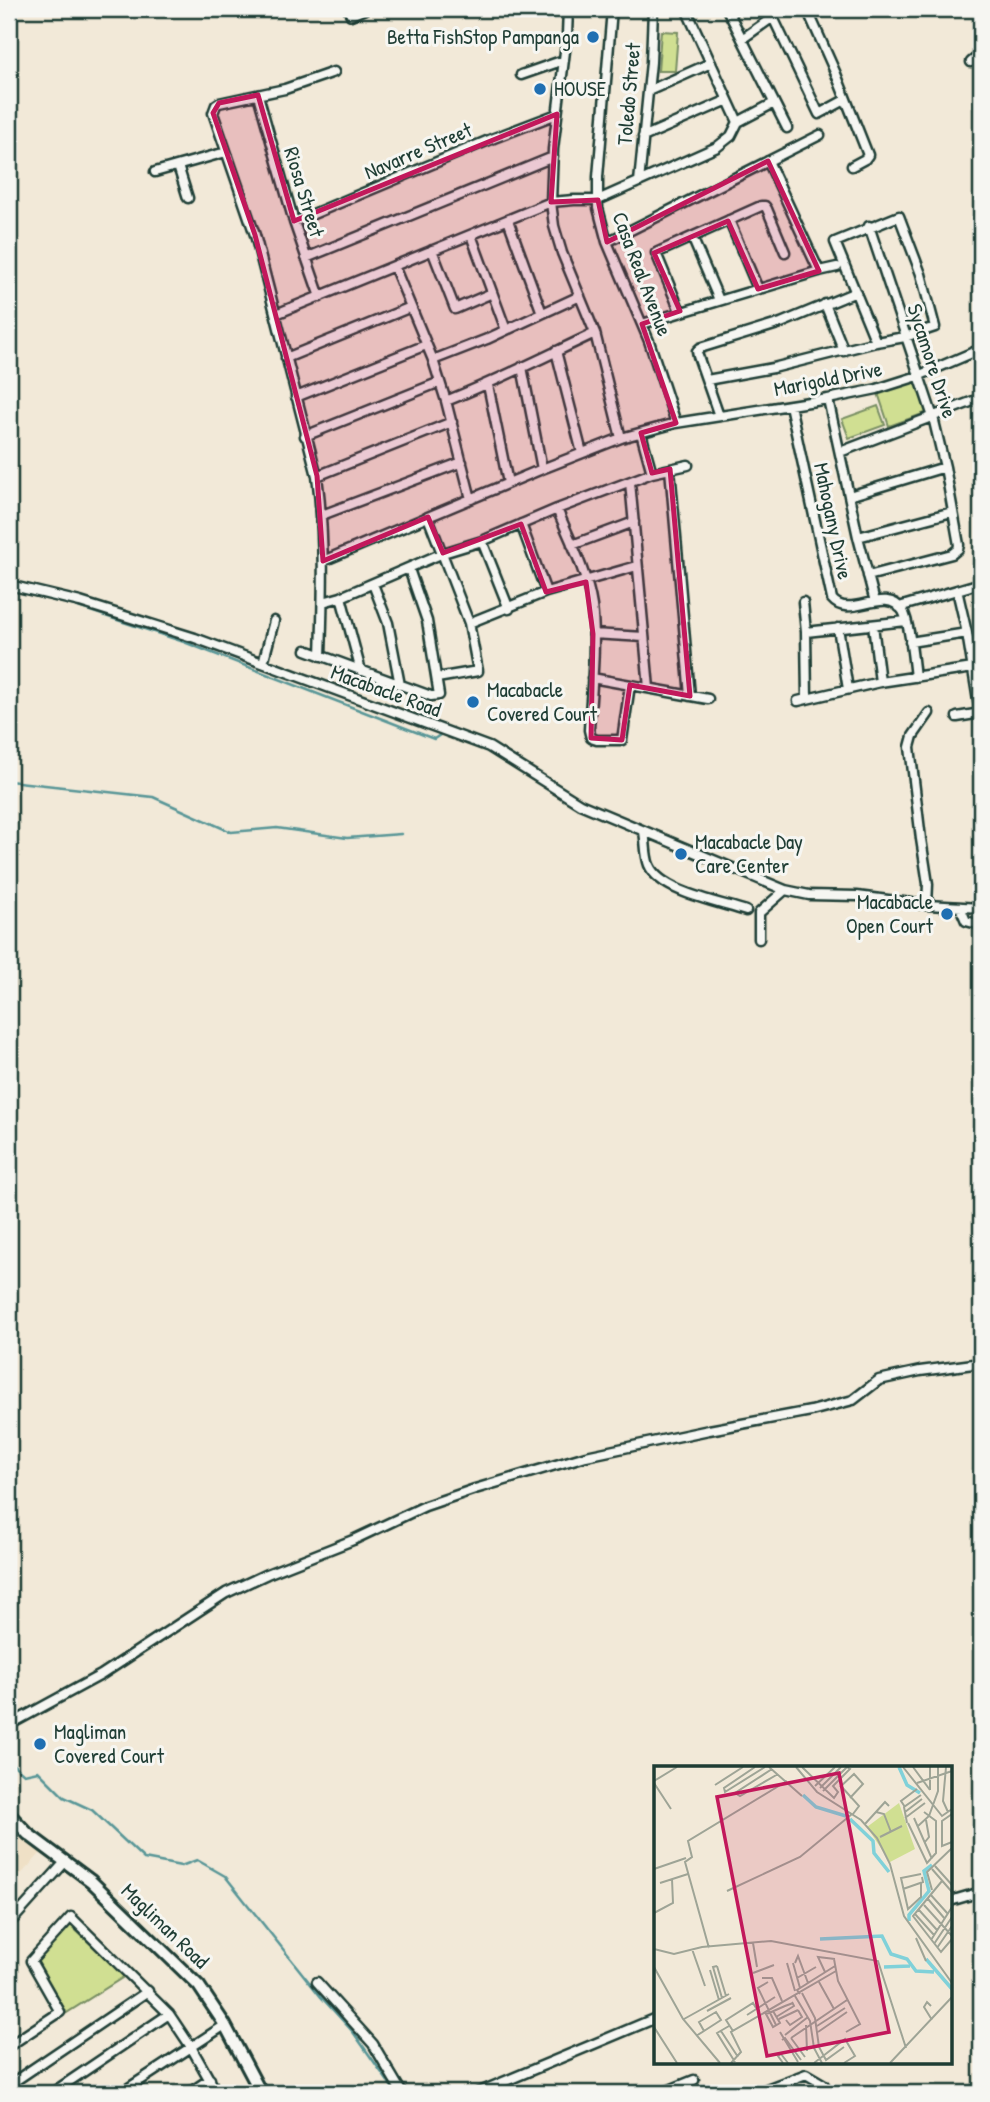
<svg xmlns="http://www.w3.org/2000/svg" width="990" height="2102" font-family="'Patrick Hand',sans-serif">
<style>
.built{fill:#efe0c6}
.green{fill:#d0df92;stroke:#788e63;stroke-width:2}
.lines{fill:none;stroke-linecap:round;stroke-linejoin:round}
.stream{stroke:#599697;stroke-width:2.5}
.street-casing{stroke:#1f3d34;stroke-width:13}
.secondary-casing{stroke:#1f3d34;stroke-width:16}
.street{stroke:#f6f6f2;stroke-width:8}
.secondary{stroke:#f6f6f2;stroke-width:10}
.marked{fill:#c2185b;fill-opacity:0.2;stroke:#c2185b;stroke-width:5;stroke-linejoin:round}
.poi-dot{fill:#1f6fb2;stroke:#f6f6f2;stroke-width:2.5}
.labels{text-anchor:middle;stroke-width:6;stroke-linejoin:round;paint-order:stroke}
.poi-label{font-size:21px;fill:#1f3d34;stroke:#f6f6f2;text-anchor:start}
.street-label{font-size:21px;fill:#1f3d34;stroke:#f6f6f2}
.inset-river{fill:none;stroke:#80d1d9;stroke-width:3.5}
.inset-road{fill:none;stroke:#9ea496;stroke-width:2}
.view{fill:#c2185b;fill-opacity:0.15;stroke:#c2185b;stroke-width:3.5}
.inset-edge{fill:none;stroke:#1f3d34;stroke-width:3.5}
</style>
<rect width="100%" height="100%" fill="#f2e9d8"/>
<filter id="ink" filterUnits="userSpaceOnUse"><feTurbulence type="fractalNoise" baseFrequency=".0143" numOctaves="2"/><feDisplacementMap in="SourceGraphic" scale="14" xChannelSelector="R" yChannelSelector="G"/><feConvolveMatrix kernelMatrix="1 2 1 2 8 2 1 2 1" color-interpolation-filters="sRGB"/></filter>
<g filter="url(#ink)">
<path class="built" d="M9 1822 41 1853 9 1887Z"/>
<path class="green" d="M661 31 678 32 675 71H658Z
M916 379 928 412 889 426 878 393Z
M878 406 885 425 849 438 842 419Z
M69 1924 125 1976 65 2014 34 1962Z"/>
<g class="lines">
<path class="stream" d="M9 590 63 602 184 642 434 739 443 733
M9 781 153 797 231 832 277 828 347 838 401 834
M9 1761 24 1774 38 1771 64 1797 92 1810 144 1859 181 1866 197 1860 225 1876 321 1997 353 2032 396 2093"/>
<g class="street-casing">
<path id="street" d="M348 9 351 15 365 9
M568 9 567 35 553 149 551 202 554 226 562 253 595 333 621 438
M612 9 598 177V208L607 242 649 341 676 423
M686 9 738 122
M727 9 787 128
M769 9 819 114 845 100
M807 9 836 74 868 155 865 159 852 166
M742 39 773 17
M971 62 981 54
M521 75 564 60
M648 91 711 63
M258 95 294 222 320 297
M643 137 728 100
M768 161 819 271
M178 166 188 198
M155 172 226 152
M639 182 651 62 653 9
M508 220 542 313
M729 220 758 289
M294 222 494 138 557 114
M471 235 506 330
M692 237 719 300
M607 242 820 135
M432 250 455 309 492 293
M306 258 553 157
M394 266 433 360 446 401 471 499
M825 304 844 351
M680 311 656 253 761 206H765L767 209 785 252
M276 314 551 202 574 200H598L717 147 731 136 738 122 774 103
M642 324 819 271 837 267
M556 351 582 453
M286 358 411 307
M433 360 487 339 580 296
M522 367 542 469
M707 380 773 368 876 342 905 337 935 327 921 274 899 216 835 242 876 342
M488 385 508 483
M296 397 426 345
M828 399 858 537 874 598
M446 401C497 381 546 356 595 333
M790 405 832 599C850 621 885 584 903 611 910 623 913 662 915 677
M719 416 698 356 697 351 700 348 781 323 856 292
M305 436 440 382
M840 452 981 398
M670 469 690 696
M652 473 688 465
M317 476 452 422
M630 482 649 688
M849 496 945 467
M557 509C570 540 587 573 592 606 597 646 591 690 589 730L591 738 597 740H622L630 685
M322 515 462 462
M428 517 469 623 478 671 437 678
M521 524 546 592
M858 537 952 512
M482 541 509 609
M572 545 634 522
M323 561 542 469 621 438 676 423 828 399 877 389 918 376 981 349
M868 576 952 554 958 549 959 545 945 467 933 417 869 226
M373 584 388 623 400 685
M9 585 80 602 195 638 489 747 580 804 785 890 809 895 857 896 927 905 981 908
M957 590 967 633 980 713
M341 597 361 671
M323 602 341 597 443 553 482 541 557 509 652 473 641 433
M803 602 806 632 807 699
M899 607 981 583
M469 623 546 592 637 566
M873 625 880 682
M838 628 848 689
M806 632 906 621
M593 634 644 637
M910 642 967 633
M306 650 431 696 439 695 427 621 409 569
M321 656C323 596 325 536 317 476L255 235 213 113 216 105 219 103 285 89 334 72
M263 663 274 621
M592 678 708 699
M798 701 880 682 973 668
M957 717 981 713
M644 832C646 842 645 855 649 865 660 892 719 902 746 911
M927 905 928 884 921 839 910 747 913 736 929 713
M960 907 966 921 981 925
M759 939V913L785 890
M9 1725 101 1675 226 1593 267 1574 353 1540 425 1506 475 1489 586 1456 709 1430 811 1411 853 1400 879 1380 920 1371 981 1363
M950 1901 981 1892
M9 1924 66 1861
M317 1982 373 2044 402 2093
M9 1992 10 1991
M9 2046 60 2012 31 1961 71 1917 169 2014 191 2047 217 2093
M9 2085 148 1991
M52 2093 169 2014
M121 2093 225 2025
M189 2093 210 2079
M477 2093 656 2018
M662 2093 694 2080
M756 2093 806 2074 823 2084 830 2093"/>
</g>
<g class="secondary-casing">
<path id="secondary" d="M9 1814 28 1834 91 1881 199 1986 225 2025 261 2093"/>
</g>
<use href="#street" class="street"/>
<use href="#secondary" class="secondary"/>
</g>
</g>
<path class="marked" d="M258 95 294 221 557 114 551 202 598 200 607 242 768 161 819 271 758 289 728 221 654 253 680 311 642 324 676 423 641 433 652 473 670 469 690 696 630 685 622 740 591 738 593 634 586 582 546 592 521 524 443 553 428 517 323 561 317 476 255 235 213 113 219 103Z"/>
<g class="poi-dot">
<circle cx="593" cy="37" r="7"/>
<circle cx="540" cy="89" r="7"/>
<circle cx="473" cy="702" r="7"/>
<circle cx="681" cy="854" r="7"/>
<circle cx="947" cy="914" r="7"/>
<circle cx="40" cy="1744" r="7"/>
</g>
<g class="labels">
<g class="poi-label">
<text x="579" y="44" text-anchor="end">Betta FishStop Pampanga</text>
<text x="554" y="96">HOUSE</text>
<text x="487" y="697">Macabacle<tspan x="487" dy="24">Covered Court</tspan></text>
<text x="695" y="849">Macabacle Day<tspan x="695" dy="24">Care Center</tspan></text>
<text x="933" y="909" text-anchor="end">Macabacle<tspan x="933" dy="24">Open Court</tspan></text>
<text x="54" y="1739">Magliman<tspan x="54" dy="24">Covered Court</tspan></text>
</g>
<g class="street-label">
<text transform="translate(629 94) rotate(-85)" y="7">Toledo Street</text>
<text transform="translate(418 151) rotate(-23)" y="7">Navarre Street</text>
<text transform="translate(304 192) rotate(73)" y="7">Riosa Street</text>
<text transform="translate(642 274) rotate(69)" y="7">Casa Real Avenue</text>
<text transform="translate(932 361) rotate(72)" y="7">Sycamore Drive</text>
<text transform="translate(828 379) rotate(-11)" y="7">Marigold Drive</text>
<text transform="translate(833 521) rotate(78)" y="7">Mahogany Drive</text>
<text transform="translate(386 691) rotate(20)" y="7">Macabacle Road</text>
<text transform="translate(165 1926) rotate(44)" y="7">Magliman Road</text>
</g>
</g>
<g transform="translate(654 1766)">
<rect width="298" height="298" fill="#f2e9d8"/>
<path d="M245 37 261 83 236 96 213 61Z" fill="#d0df92"/>
<path class="inset-river" d="M245 1 253 19 266 27M149 29 162 41 192 50M196 53 219 75 220 87 235 106M255 155V149L275 125 270 105 278 99M166 173 228 170 237 188 253 193 262 205 280 206M272 193 298 223M230 201 256 200"/>
<path class="inset-road" d="M101 1 70 22 71 26 111 1M115 1 148 30M142 1 163 26 207 54 223 72 236 98 250 150 298 217M148 1 180 32 184 26 179 20 196 3 193 1M249 1 288 50 298 43M259 1 276 24M276 1V24M292 1 289 35 294 46M118 3 81 27 86 30 124 8M0 15 23 1M0 17 17 43M263 17 298 5M61 19 89 1M161 20 181 1M187 20 205 40 199 48M186 21 200 8 209 18 196 32M166 22 187 1M169 25 193 1M251 41 247 35 263 23M222 46 230 48 237 66M251 46 268 33M298 48 288 55V80L298 76M251 52 271 37M260 52 278 93M253 57 250 41 267 29M254 57 273 97 282 87V55L270 46M211 58 231 36 235 40M264 60 275 50 284 25V1M226 71 248 60M271 76 275 71 272 54M281 100 298 119M0 103 32 92M278 103 298 126M288 115 259 150 287 186 298 173M6 117 34 108M267 117V131L254 143 247 112 267 108M249 123 269 116 268 111M278 124 273 106 298 82M73 125 146 91 198 48M276 128 294 148M274 133 291 153M270 139 298 170M265 144 283 164M0 147 19 137 18 113M261 148 280 169M262 172 272 195M277 174 298 141M99 177 103 201M280 178 298 151M55 182 31 96 38 91 34 75 133 15M283 182 298 160M0 183 20 188 48 181 117 175 224 195 252 282M38 183 51 220M180 193 184 215 206 258 192 266M133 197 141 225M139 197 146 222M141 197 144 190 154 217M63 200 59 201 68 232M63 200 72 230M0 201 29 253 66 297M56 204 65 234M171 206 164 191 181 193M99 207 120 199M108 212H118L128 235M143 212 162 201M114 216 104 222 122 259M165 216 180 243M148 227 161 252 165 281 172 294 190 281M146 228 143 224 181 200M141 230 156 255 160 282 168 297M277 240 273 236 270 241 278 254M53 245 77 232M119 245 126 257 119 261 112 248 115 247 131 240 139 237M93 249 121 231M122 251 140 240 138 236M30 253 75 228M125 253 144 244M132 254 136 259 148 251 144 244M152 259 153 285M75 260 63 267 81 296M163 260 191 242M0 261 23 297M67 265 84 291M79 265 72 254 99 237 102 242M126 266 144 296M164 266 193 246M131 269 154 251M42 270 50 265 45 256 62 246 67 254 50 265M137 272 193 234M137 272 151 291M128 274 131 272 147 294M77 297 87 286 77 266 182 205M129 297 124 290 127 288 134 297M160 297 191 273 201 290 190 297M236 297 298 231"/>
<path class="view" d="M185 7 235 266 113 290 63 31Z"/>
<rect width="298" height="298" class="inset-edge"/>
</g>
<rect width="990" height="2102" fill="none" stroke="#f6f6f2" stroke-width="35"/>
<rect x="18" y="18" width="955" height="2067" fill="none" stroke="#1f3d34" stroke-width="2.5" filter="url(#ink)"/>
</svg>
